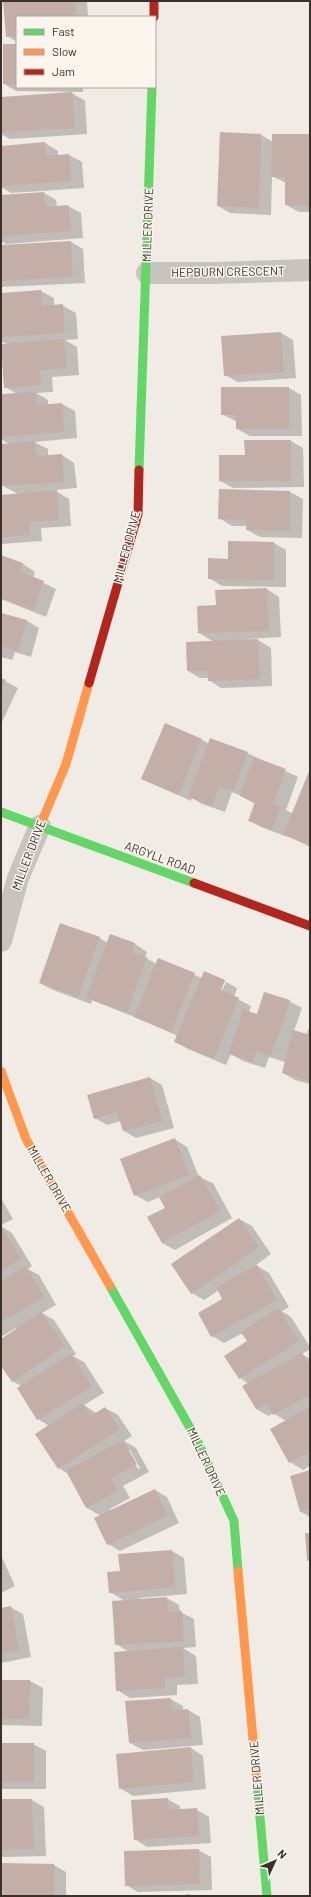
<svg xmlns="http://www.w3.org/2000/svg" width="311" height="1897" font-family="Barlow,sans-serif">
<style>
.shadow{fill:#0003;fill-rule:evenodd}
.building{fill:#c3afa7}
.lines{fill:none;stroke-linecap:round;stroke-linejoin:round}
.street{stroke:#c9c3be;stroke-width:22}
.fast{stroke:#63d668;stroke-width:9}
.slow{stroke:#ff974d;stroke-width:9}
.jam{stroke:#b3261e;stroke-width:9}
.labels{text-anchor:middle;stroke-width:3;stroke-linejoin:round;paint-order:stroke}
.street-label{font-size:12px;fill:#3b302b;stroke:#fbf5ee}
</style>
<rect width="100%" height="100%" fill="#f0ebe5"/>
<path class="shadow" d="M4 1H87L88 17H17V42L7 36Z
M17 45V87H83V92L16 91 4 84Z
M72 93 85 101 87 134 10 139 1 134V98Z
M220 133 261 135 273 142 310 135V212H299L286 205V183L272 176 271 215 230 213 218 206Z
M45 143 58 151V156L69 155 82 162 84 188 11 193 1 187V147Z
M44 193 56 200 57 207 68 206 81 213 83 238 6 244 1 241V196Z
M71 242 83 249 85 283 1 287V246Z
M41 291 54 298V306H63L76 313 78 339 65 340 77 347 79 375 52 377 53 392 36 393 48 400V405L62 404 75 411 77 438 34 442 48 449V456L62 455 74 463 77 488 54 490 69 499 71 526 41 528 42 541 1 544V496L18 494 3 486 1 445 9 444 1 439V395L17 394 5 387 7 344 1 341V294Z
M281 333 293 340 296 378 238 382 225 375Z
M289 388 301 395 302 436H250L237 429V422L222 414Z
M291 441 303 448 304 487 233 488 220 481 246 456Z
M220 490 290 492 303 499 302 538 260 537 247 530V526H232L219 518Z
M274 543 286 550V587L222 586 209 578 229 560Z
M1 556 23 564 35 572 33 578 56 589 46 617 1 599Z
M267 589 279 597 281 637 246 639V641L258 640 271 648 272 686 221 688 209 680V678H200L188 671 214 642 199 633 217 606Z
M1 614 27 621 39 628 31 657 15 652 12 660 1 657Z
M1 679 18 688 1 724Z
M201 739 209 744 247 753 298 777 286 810 293 814 310 771V847L286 835 285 836 261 827 249 820 255 804 241 796 232 792 225 812 202 804 192 798 191 801 142 778Z
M111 936 135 944 147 952 145 957 156 964 158 960 202 978 205 973 225 981 218 994 220 995 226 982 237 988 234 997 251 1006 249 1012 258 1015 289 1001 302 1008 294 1031 308 1035 310 1027V1084L295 1080 283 1073 285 1062 269 1057 265 1068 243 1061 231 1054 226 1065 188 1049 176 1042 178 1036 139 1019 92 1000 91 1004 53 990 40 983 99 938 108 943Z
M150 1078 162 1085 174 1128 136 1138 124 1131 121 1121 107 1125 95 1118Z
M174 1139 187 1147 199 1177 213 1183 232 1218 175 1250 162 1243 166 1208 160 1197 148 1202 135 1195Z
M1 1198 13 1219 1 1225Z
M239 1219 252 1226 271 1254 256 1265 269 1273 289 1307 282 1311 291 1317 310 1347V1349L302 1354 310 1359V1466L303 1470 290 1462 272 1429 286 1421 273 1413 269 1416 256 1409 249 1384 240 1378 248 1342 243 1333 224 1343 212 1336 224 1300 219 1290 204 1300 192 1293Z
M1 1226 12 1233 32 1266 28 1269 39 1275 56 1305 42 1313 54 1320 76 1354 73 1356 84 1362 104 1393 84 1405 96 1413 105 1408 118 1415 132 1436 124 1441 136 1448 149 1472 123 1486 130 1498 110 1509 111 1511 155 1490 167 1497 179 1523 120 1551 108 1544 101 1516 87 1508 68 1474 59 1468 49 1426 38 1419 21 1386 12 1381 1 1364V1340L17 1329 16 1328 1 1337ZM128 1450H130L140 1468 138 1469Z
M310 1471V1517L301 1512Z
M172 1551 184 1558 187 1594 140 1598V1600L167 1598 179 1605 180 1612 194 1619 196 1647 183 1648 196 1656 198 1684 177 1685V1695L130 1698 117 1690 129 1652 116 1644 125 1601 110 1592 121 1572Z
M1 1555 15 1586 1 1593Z
M10 1607 23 1614 31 1657 1 1663V1609Z
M1 1681H30L43 1688 42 1726 1 1725Z
M170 1699 183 1706V1711L188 1710 200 1717 203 1745 143 1750 130 1743Z
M1 1744H33L46 1751V1789H1Z
M191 1748 203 1756 206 1789 133 1796 120 1788Z
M167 1799 180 1806V1811L197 1810 209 1817 211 1843 147 1847 135 1839Z
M1 1800H32L44 1807 46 1856 4 1857 1 1856Z
M198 1850 211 1857 212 1890 138 1892 126 1885Z
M1 1864 54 1865 66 1872V1896H1Z
M189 1894 192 1896H178Z"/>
<path class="building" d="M3 1H75L77 17H17V36L6 37Z
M3 44H17V85L3 84Z
M72 92 75 128 1 132V97Z
M220 132 261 134 259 208 217 206Z
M272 134H310V206L285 205V177H271Z
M45 142 46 156 69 154 71 181 1 186V146Z
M44 192 45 207 68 205 71 231 1 236V195Z
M71 241 73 277 1 281V245Z
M41 290 42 306 63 304 65 333 1 337V293Z
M281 332 284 372 224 376 221 336Z
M64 339 67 368 40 370 41 385 4 388 1 344Z
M221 387H289V429H236V415H221Z
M36 392 37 405 62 403 65 432 1 437V394Z
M244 440H291V481H219V455H245Z
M35 441 37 456 62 454 64 482 2 486 1 444Z
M219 489 290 491V531L246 530 247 520 218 519Z
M57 490 59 520 29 522 30 535 1 537V495Z
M228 541 274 542V580L208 579V558L228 559Z
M1 555 23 563 20 572 44 581 33 610 1 598Z
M267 588 269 631 198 633 197 606 216 605 215 590Z
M1 613 27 620 18 651 1 646Z
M258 639 260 679 208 681V671H187L186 642Z
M1 678 6 680 1 691Z
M165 723 202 739 178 795 141 779Z
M210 738 248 752 233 791 219 786 212 806 188 797Z
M254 757 286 769 273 804 281 806 272 830 248 821 255 802 240 796Z
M310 769V845L283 835Z
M60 923 100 937 78 997 39 983Z
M110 934 135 943 132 952 147 957 127 1013 86 998Z
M158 958 195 973 171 1032 134 1017Z
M204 971 225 980 221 990 239 998 214 1059 174 1042Z
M264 992 290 1000 271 1056 256 1051 253 1062 229 1054 243 1009 257 1014Z
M310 1025V1081L282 1073 293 1030 307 1034Z
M150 1077 162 1121 123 1131 117 1112 94 1119 87 1095Z
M175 1138 189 1175 134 1196 120 1159Z
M200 1175 220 1211 162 1243 147 1217 165 1208 159 1197Z
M239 1218 259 1247 191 1294 171 1264Z
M1 1227 21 1258 1 1271Z
M257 1265 277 1300 211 1337 198 1313 222 1299 216 1287Z
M26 1266 44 1297 1 1322V1281Z
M278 1308 299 1341 239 1379 224 1356 247 1341 241 1332Z
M41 1312 65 1346 12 1382 1 1366V1339Z
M302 1353 310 1367V1395L273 1415 267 1403 256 1409 242 1386Z
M71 1354 92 1386 37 1420 17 1388Z
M82 1403 91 1416 105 1407 120 1429 58 1469 35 1434Z
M310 1407V1452L289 1463 270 1429Z
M123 1440 137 1464 111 1478 118 1491 86 1508 66 1471Z
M310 1470V1509L300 1512 290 1476Z
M155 1489 167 1516 107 1545 94 1518Z
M305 1533H310V1560L307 1561Z
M172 1550 175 1587 109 1593 107 1572 120 1571 118 1554Z
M309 1568H310V1586H309Z
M167 1597 168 1612 182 1611 184 1641 115 1645 112 1601Z
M11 1606 19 1650 1 1653V1608Z
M183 1647 185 1677 164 1678 165 1688 116 1691 114 1652Z
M1 1680H30L29 1719H1Z
M171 1698 172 1711 188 1709 191 1738 129 1743 125 1701Z
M1 1743H34V1782H1Z
M191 1747 194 1782 119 1789 116 1754Z
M168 1798 169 1810 197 1808 199 1836 134 1840 131 1800Z
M1 1799H32L34 1849 1 1850Z
M199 1849 200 1884 125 1886 124 1851Z
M1 1863 54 1864V1896H4V1889H1Z"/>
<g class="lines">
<path class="street" d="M147 273H212L310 270
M1 941 18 878 40 826"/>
<path class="fast" d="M139 470 152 87
M1 812 194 883
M110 1286 198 1442 234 1521 238 1571
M257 1784 267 1896"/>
<path class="slow" d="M40 826 66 764 89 683
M1 1071 26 1139 110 1286
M238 1571 257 1784"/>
<path class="jam" d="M154 1V17
M89 683 138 514 139 470
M194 883 310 926"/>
</g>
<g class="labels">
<g class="street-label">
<text transform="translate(148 225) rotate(-88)" y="4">MILLER DRIVE</text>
<text transform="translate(228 272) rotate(-1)" y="4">HEPBURN CRESCENT</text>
<text transform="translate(127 547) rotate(-75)" y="4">MILLER DRIVE</text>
<text transform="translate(29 855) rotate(-69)" y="4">MILLER DRIVE</text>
<text transform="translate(160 858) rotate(20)" y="4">ARGYLL ROAD</text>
<text transform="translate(49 1179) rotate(60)" y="4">MILLER DRIVE</text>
<text transform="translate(206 1462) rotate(65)" y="4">MILLER DRIVE</text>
<text transform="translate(257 1778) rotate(-95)" y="4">MILLER DRIVE</text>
</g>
</g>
<rect width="311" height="1897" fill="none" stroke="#3b302b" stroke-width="4"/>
<rect x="16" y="16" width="140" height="72" fill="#fbf5ee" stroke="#aea6a0"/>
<rect x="24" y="29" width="20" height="6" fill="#63d668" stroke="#aea6a0"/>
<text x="52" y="36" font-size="12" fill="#3b302b">Fast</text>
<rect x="24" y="49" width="20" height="6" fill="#ff974d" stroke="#aea6a0"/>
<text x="52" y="56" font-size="12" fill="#3b302b">Slow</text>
<rect x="24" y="69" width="20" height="6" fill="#b3261e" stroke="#aea6a0"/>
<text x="52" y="76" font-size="12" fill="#3b302b">Jam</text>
<g transform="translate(275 1861) rotate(46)" stroke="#fbf5ee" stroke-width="3" paint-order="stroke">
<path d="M0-3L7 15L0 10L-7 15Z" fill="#3b302b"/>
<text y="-6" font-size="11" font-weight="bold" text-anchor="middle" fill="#3b302b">N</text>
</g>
</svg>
